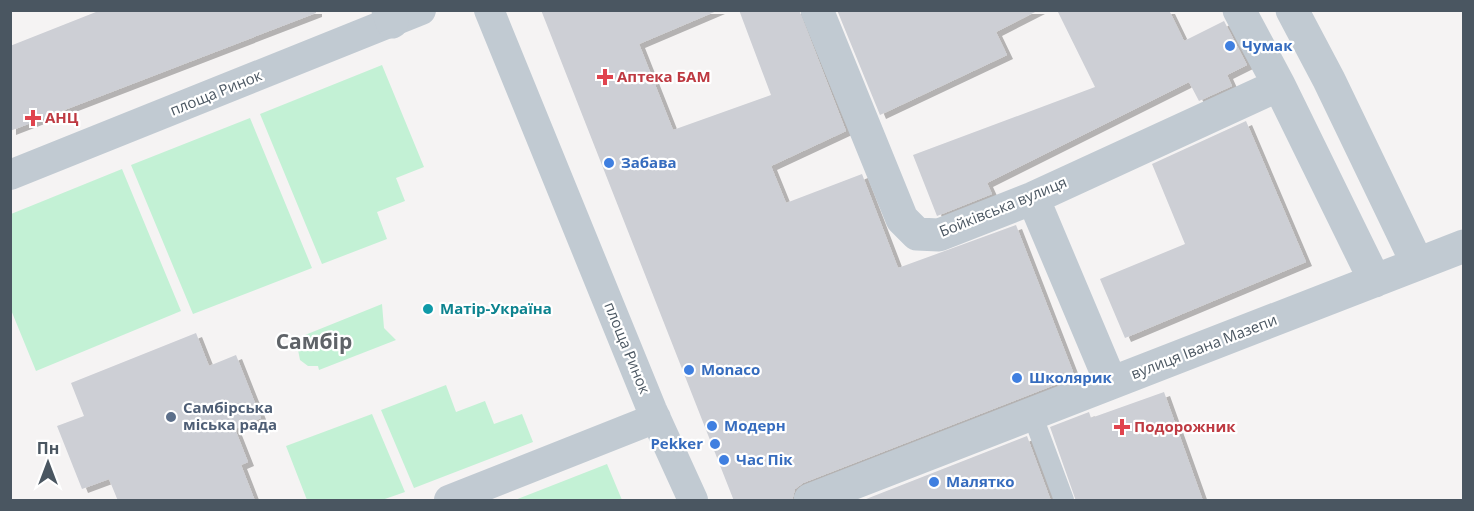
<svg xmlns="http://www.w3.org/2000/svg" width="1474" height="511" font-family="'Open Sans',sans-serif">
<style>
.green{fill:#c3f1d5}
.building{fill:#cdcfd5;filter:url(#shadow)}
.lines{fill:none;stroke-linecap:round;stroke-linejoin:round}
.service{stroke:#c1cad2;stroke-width:20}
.pedestrian{stroke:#c1cad2;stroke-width:30}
.minor{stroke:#c1cad2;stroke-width:33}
.shop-dot{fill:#3f7fe0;stroke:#fff;stroke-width:2}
.health-dot{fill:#e0444e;stroke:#fff;stroke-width:2}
.culture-dot{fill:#0f9aa8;stroke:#fff;stroke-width:2}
.service-dot{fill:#5c6f8a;stroke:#fff;stroke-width:2}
.labels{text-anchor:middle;stroke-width:4.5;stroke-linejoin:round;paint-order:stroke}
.shop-label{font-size:15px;font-weight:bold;fill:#366cbe;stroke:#fff;text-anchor:start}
.health-label{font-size:15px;font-weight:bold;fill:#be3a42;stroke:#fff;text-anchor:start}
.street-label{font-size:15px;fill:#4a5661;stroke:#fff}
.culture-label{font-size:15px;font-weight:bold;fill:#0d838f;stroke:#fff;text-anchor:start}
.service-label{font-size:15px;font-weight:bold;fill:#4e5e75;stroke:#fff;text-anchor:start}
.district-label{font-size:21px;font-weight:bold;fill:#5f6368;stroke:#fff}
</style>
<defs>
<filter id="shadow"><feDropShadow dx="6" dy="4" stdDeviation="0" flood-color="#0004"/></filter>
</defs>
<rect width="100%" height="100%" fill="#f5f3f3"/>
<path class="green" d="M382 65 424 167 396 178 405 201 377 212 387 239 322 264 260 114Z
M250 118 312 268 193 314 131 165Z
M122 169 181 311 36 371 11 310V214Z
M382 304 384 328 396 340 319 370 318 366H308L300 360 298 350 307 339 305 335Z
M446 385 456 412 485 401 494 424 522 414 533 442 414 488 381 410Z
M372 414 405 492 382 500H307L286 446Z
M607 464 622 500H515Z"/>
<path class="building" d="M101 10H316V13L10 131V46Z
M541 10H719L639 44 673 130 771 95 739 10H799L846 131 771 166 786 203 862 174 898 268 1016 225 1075 377 803 483 795 489 792 501H734Z
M837 10H1039L996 32 1007 55 880 115Z
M1057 10H1169L1184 41 1224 21 1247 65 1227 75 1232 86 1199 101 1189 82 987 183 992 194 937 216 913 155 1095 87Z
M1246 121 1306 262 1125 338 1100 279 1185 244 1152 164Z
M196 333 209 366 236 355 261 418 235 429 248 462 241 465 255 501H118L109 479 82 489 57 426 84 416 71 383Z
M1164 392 1203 501H1076L1050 427 1089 412 1091 418Z
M1027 436 1051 501H861Z"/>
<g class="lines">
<path class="service" d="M1032 414 1064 500"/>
<path class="pedestrian" d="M489 10 652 410 693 500
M10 175 421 10
M449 500 656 418"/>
<path class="minor" d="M388 10 392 22
M817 10 902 219 917 234 939 235 1033 198 1279 85
M1239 10 1279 85 1375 281
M1292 10 1329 80 1417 263
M1033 198 1111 383
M810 500 1464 246"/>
</g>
<g class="shop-dot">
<circle cx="1230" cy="46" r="6"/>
<circle cx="609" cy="163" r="6"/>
<circle cx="689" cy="370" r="6"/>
<circle cx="1017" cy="378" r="6"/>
<circle cx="712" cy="426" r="6"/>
<circle cx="715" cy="444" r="6"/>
<circle cx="724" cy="460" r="6"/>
<circle cx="934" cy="482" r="6"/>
</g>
<g class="health-dot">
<path d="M602 68h6v6h6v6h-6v6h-6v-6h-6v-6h6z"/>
<path d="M30 109h6v6h6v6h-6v6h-6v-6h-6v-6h6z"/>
<path d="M1119 418h6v6h6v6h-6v6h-6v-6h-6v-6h6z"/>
</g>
<circle class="culture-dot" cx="428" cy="309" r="6"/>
<circle class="service-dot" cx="171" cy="417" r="6"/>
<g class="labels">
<g class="shop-label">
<text x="1242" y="51">Чумак</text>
<text x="621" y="168">Забава</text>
<text x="701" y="375">Monaco</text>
<text x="1029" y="383">Школярик</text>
<text x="724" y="431">Модерн</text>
<text x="703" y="449" text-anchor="end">Pekker</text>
<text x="736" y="465">Час Пік</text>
<text x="946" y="487">Малятко</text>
</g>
<g class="health-label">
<text x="617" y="82">Аптека БАМ</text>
<text x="45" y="123">АНЦ</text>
<text x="1134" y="432">Подорожник</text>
</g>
<g class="street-label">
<text transform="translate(216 93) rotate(-22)" y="5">площа Ринок</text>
<text transform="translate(1003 207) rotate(-22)" y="5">Бойківська вулиця</text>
<text transform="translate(1204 347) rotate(-21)" y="5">вулиця Івана Мазепи</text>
<text transform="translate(627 348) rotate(68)" y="5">площа Ринок</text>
</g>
<g class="culture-label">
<text x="440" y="314">Матір-Україна</text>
</g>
<g class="service-label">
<text x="183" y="413">Самбірська<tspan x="183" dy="17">міська рада</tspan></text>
</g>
<g class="district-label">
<text x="314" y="349">Самбір</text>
</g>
</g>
<rect width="1474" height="511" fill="none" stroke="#4a5661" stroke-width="24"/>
<g transform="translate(48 463)" stroke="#ffffff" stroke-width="4.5" paint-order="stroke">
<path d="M0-4.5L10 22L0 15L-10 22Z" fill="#4a5661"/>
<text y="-9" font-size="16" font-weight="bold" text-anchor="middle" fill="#4a5661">Пн</text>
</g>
</svg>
